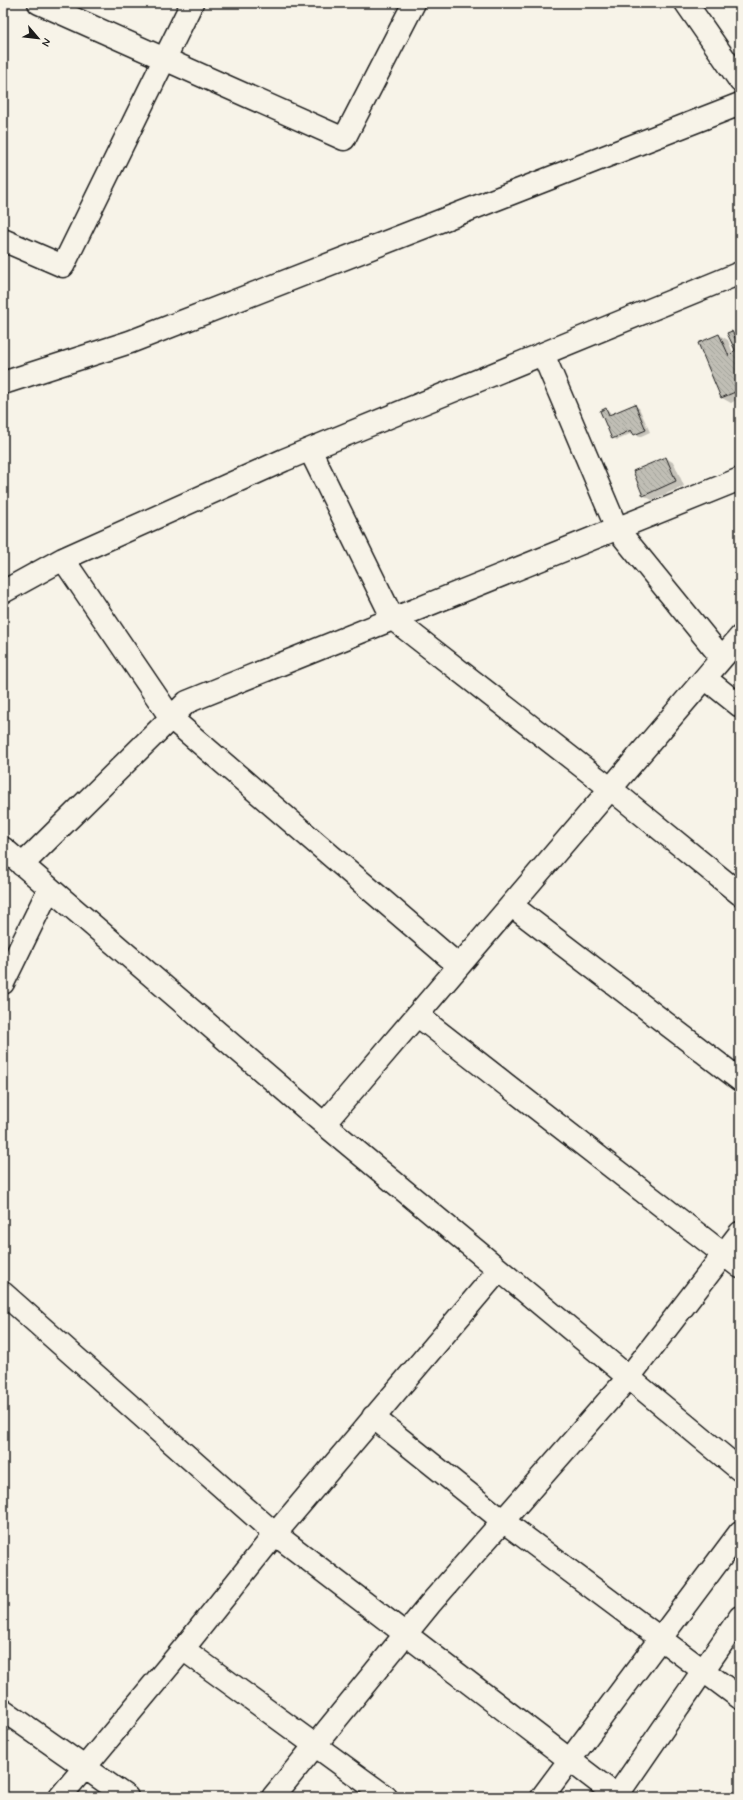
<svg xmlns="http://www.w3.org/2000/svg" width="743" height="1800" font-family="Mynerve,sans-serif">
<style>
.shadow{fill:#0003}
.building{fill:url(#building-back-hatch);stroke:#1c1c1c}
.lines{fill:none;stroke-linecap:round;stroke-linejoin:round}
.street-casing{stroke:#1c1c1c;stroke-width:25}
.street{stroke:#f7f3e8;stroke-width:22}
</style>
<defs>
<pattern id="building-back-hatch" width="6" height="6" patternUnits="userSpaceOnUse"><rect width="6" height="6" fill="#c0beb5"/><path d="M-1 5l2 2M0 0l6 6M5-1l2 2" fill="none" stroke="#a4a39b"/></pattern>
</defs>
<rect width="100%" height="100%" fill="#f7f3e8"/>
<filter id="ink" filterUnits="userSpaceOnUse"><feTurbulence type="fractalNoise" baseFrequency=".025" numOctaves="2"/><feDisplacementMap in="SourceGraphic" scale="8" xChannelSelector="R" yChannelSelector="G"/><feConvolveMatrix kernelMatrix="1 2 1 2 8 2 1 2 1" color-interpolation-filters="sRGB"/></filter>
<g filter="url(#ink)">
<path class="shadow" d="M732 332 740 336V398L731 403 722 398 699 344 719 335 728 340 733 353 736 351Z
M635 406 639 408 650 432 639 437 634 432 617 440 613 438 606 409 610 412 611 415Z
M666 458 674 463 684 486 652 500 643 495Z"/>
<path class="building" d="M732 331 740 348V390L721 398 698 343 719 334 729 356 735 350 727 333Z
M635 404 646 430 634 435 631 430 612 439 600 411 606 408 609 415Z
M666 457 676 481 643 496 633 471Z"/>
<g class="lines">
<g class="street-casing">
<path id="street" d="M39 3 344 139 414 3
M686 3 740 81
M3 240 63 266 192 3
M543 354 617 529 722 658
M3 383 130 342 740 104
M310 450 393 619 611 789 740 894
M63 559 171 718 459 966
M3 592 63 559 284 460 740 273
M705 678 740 706
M3 848 324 1124 740 1470
M22 865 187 702 740 479
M511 905 740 1080
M3 983 49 889
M417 1015 740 1267
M324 1124 740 637
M3 1293 275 1534 618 1797
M373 1417 503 1521 740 1698
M183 1649 386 1797
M3 1710 127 1797
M60 1797 183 1649 275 1534 499 1270
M273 1797 430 1604 629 1377 740 1233
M542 1797 740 1532
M616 1797 740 1617"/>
</g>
<use href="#street" class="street"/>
</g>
</g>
<rect width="743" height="1800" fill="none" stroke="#f7f3e8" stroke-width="16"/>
<rect x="8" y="8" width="727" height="1784" fill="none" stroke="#1c1c1c" stroke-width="1.5" filter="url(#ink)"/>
<g transform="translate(38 38) rotate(118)" stroke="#f7f3e8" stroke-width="3" paint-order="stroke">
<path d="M0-3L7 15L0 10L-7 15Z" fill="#1c1c1c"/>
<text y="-6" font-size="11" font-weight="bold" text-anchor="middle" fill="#1c1c1c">N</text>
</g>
</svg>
